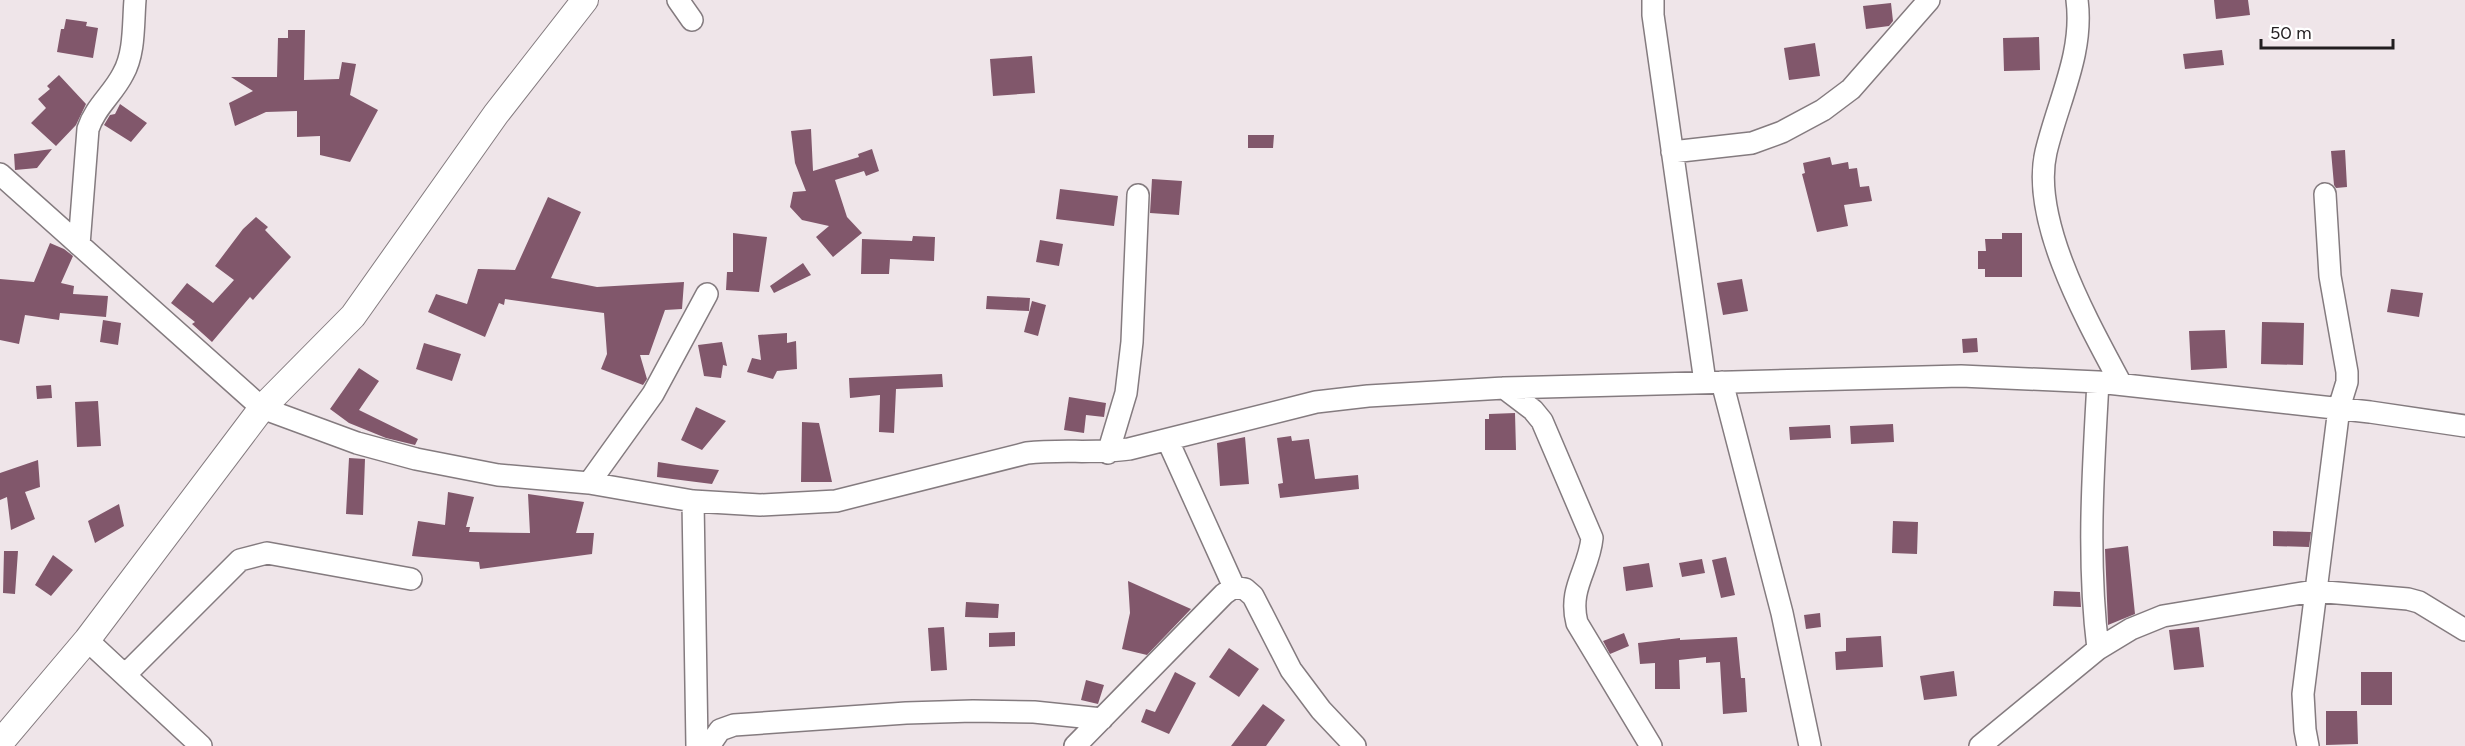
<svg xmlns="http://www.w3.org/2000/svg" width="2465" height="746" font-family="Figtree,sans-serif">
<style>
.building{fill:#81576b}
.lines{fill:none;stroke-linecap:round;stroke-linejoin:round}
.minor-casing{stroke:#847b7f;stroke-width:24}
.major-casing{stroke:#847b7f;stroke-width:28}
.minor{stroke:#fff;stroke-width:21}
.major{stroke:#fff;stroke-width:26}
</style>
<rect width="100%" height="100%" fill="#efe5e9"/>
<path class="building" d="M2214 0H2248L2250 15 2216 19Z
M1891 3 1893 21 1889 26 1866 29 1863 6Z
M66 19 87 22 86 26 98 28 93 58 57 52 61 29H64Z
M288 30H305L304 80 339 79 342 62 356 64 350 95 378 110 350 162 320 155V136L297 137V111L266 112 235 126 229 103 253 91 231 77H277L278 38H288Z
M2039 37 2040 70 2004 71 2003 38Z
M1815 43 1820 76 1789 80 1784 48Z
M2222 50 2224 65 2185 69 2183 54Z
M1032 56 1035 93 993 96 990 59Z
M59 75 86 104 76 125 56 146 31 123 46 108 38 99 50 89 47 86Z
M120 104 147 123 131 142 104 125 110 115 115 114Z
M811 129 813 171 859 157 858 154 872 149 879 171 866 176 864 171 835 180 847 217 862 233 833 257 816 237 829 226 802 220 790 207 793 192 806 191 795 163 791 131Z
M1248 135H1274L1273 148H1248Z
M52 149 37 168 15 170 14 154Z
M2345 150 2347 187 2336 188 2334 185 2331 151Z
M1830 157 1832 165 1848 162 1849 169 1857 168 1860 187 1869 186 1872 201 1844 205 1848 226 1817 232 1802 174 1805 173 1803 163Z
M1152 179 1182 181 1179 215 1150 213Z
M1060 189 1118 196 1114 226 1056 219Z
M548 197 581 212 551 278 597 287 684 282 682 309 665 310 649 355H640L647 379 643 385 601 369 607 354 604 313 505 299 504 305 499 303 485 337 428 312 436 294 467 304 478 269 515 270Z
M256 217 268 227 265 230 291 257 253 300 250 297 212 342 192 324 195 322 171 303 187 283 213 303 234 280 215 266 243 229Z
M733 233 767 237 759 292 726 290 727 272H733Z
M2002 233H2022V277H1985V269H1978V251H1986L1985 239H2002Z
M913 236 935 237 934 261 890 259 889 274H861L862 239 912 241Z
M1040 240 1063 244 1059 266 1036 262Z
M50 243 64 249 73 256 61 283 74 286 73 294 108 296 106 317 60 313 59 320 25 315 19 344 0 340V279L34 282Z
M803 263 811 275 774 293 770 286Z
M1742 279 1748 311 1723 315 1717 283Z
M2391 289 2423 293 2419 317 2387 312Z
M987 296 1030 298 1029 311 986 309Z
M1032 301 1046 305 1038 336 1024 332Z
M103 320 121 323 118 345 100 342Z
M2262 322 2304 323 2303 365 2261 364Z
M2225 330 2227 368 2191 370 2189 331Z
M787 333V343L796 341 797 369 777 371 773 379 747 372 752 358 761 360 758 335Z
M1977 338 1978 352 1963 353 1962 339Z
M722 342 727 366 723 365 721 378 704 376 698 345Z
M424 343 461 354 452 381 416 369Z
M359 368 379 381 359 410 418 439 415 445 386 438 349 423 330 409Z
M942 374 943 387 896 389 894 433 879 432 880 395 850 398 849 378Z
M51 385 52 398 37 399 36 386Z
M1069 397 1106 403 1104 417 1086 415 1084 433 1064 430Z
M98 401 101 446 77 447 75 402Z
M696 407 726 421 702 450 681 440Z
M1515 413 1516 450H1485V419H1489V414Z
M802 422 819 423 832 482H801Z
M1893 424 1894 442 1851 444 1850 426Z
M1830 425 1831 438 1790 440 1789 427Z
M1291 436 1292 441 1309 439 1315 479 1358 475 1359 489 1280 498 1278 484 1283 483 1277 438Z
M1245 437 1249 484 1220 486 1217 443Z
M349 458 365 459 363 515 346 514Z
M38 460 40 487 25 492 35 519 11 530 7 497 0 500V473Z
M658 462 677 465 719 470 712 484 657 477Z
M448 492 474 497 466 527H470L469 532 530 533 528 494 584 502 576 533H594L592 554 480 569 479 562 412 556 418 521 445 525Z
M119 504 124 526 95 543 88 521Z
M1893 521 1918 522 1917 554 1892 553Z
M2273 531 2311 532 2309 547 2273 546Z
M2128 546 2135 614 2108 625 2105 549Z
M4 551H18L15 594 3 593Z
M53 555 73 570 51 596 35 585Z
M1726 557 1735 595 1721 598 1712 560Z
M1702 559 1705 573 1682 577 1679 563Z
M1649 563 1653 587 1626 591 1623 567Z
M1128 581 1191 609 1147 655 1122 649 1130 613Z
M2054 591 2080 592 2081 607 2053 606Z
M966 602 999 604 998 618 965 617Z
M1820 613 1821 627 1806 629 1804 615Z
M944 627 947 670 931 671 928 628Z
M2199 627 2204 667 2174 670 2169 630Z
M1015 632V646L989 647V633Z
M1624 633 1629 646 1610 654 1603 641Z
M1881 636 1883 667 1836 670 1835 652 1846 651V638Z
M1737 637 1741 678H1745L1747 712 1723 714 1720 662 1706 663V657L1679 660 1680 689H1655V663L1640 664 1638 643 1680 638V640Z
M1229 648 1259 669 1239 697 1209 677Z
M1954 671 1957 696 1924 700 1920 676Z
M1175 672 1196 683 1169 734 1141 722 1146 709 1155 712Z
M2361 672H2392V705H2361Z
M1086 680 1104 685 1098 704 1081 700Z
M1263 704 1285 720 1266 746H1231Z
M2326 711H2357L2358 744 2326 745Z"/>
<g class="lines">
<g class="minor-casing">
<path id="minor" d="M678 0 692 20
M1653 0V15L1705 382
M2077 0C2084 53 2058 101 2046 152 2030 221 2089 324 2121 384
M1672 152 1752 143 1782 132 1823 110 1851 89 1929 0
M0 174 262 408 357 443 416 459 498 475 589 483 693 501 760 505 836 501 1027 453C1061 449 1095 454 1129 449L1316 402 1368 396 1504 388 1961 376 2098 382 2370 412 2465 426
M79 245 88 129C95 107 113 94 123 74 135 53 133 24 135 0
M1722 382 1782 613 1810 746
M1504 388 1533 410 1542 421 1592 538C1589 570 1568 588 1577 623L1651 746
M1168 441 1234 587
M1108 453 1126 393 1132 342 1138 195
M589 483 653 394 707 294
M693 501 697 746
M87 640 201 746
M2098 649C2087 560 2093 472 2098 382
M125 675 240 560 267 553 411 579
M709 746 720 730 734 725 906 713 973 711 1034 712 1102 719
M1075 746 1224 594 1234 587 1245 589 1253 596 1291 670 1321 710 1355 746
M1980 746 2098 649 2131 629 2163 616 2314 591 2408 599 2419 602 2465 630
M2308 746 2305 730 2303 694 2339 408 2347 382V372L2330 276 2325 194"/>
</g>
<g class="major-casing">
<path id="major" d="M0 743 87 640 262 408 353 316 496 114 585 0"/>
</g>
<use href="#minor" class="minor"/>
<use href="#major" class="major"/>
</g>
<path d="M2261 39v9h132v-9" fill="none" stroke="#221e20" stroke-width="3"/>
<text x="2270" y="39" font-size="18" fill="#221e20" stroke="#ffffff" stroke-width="4.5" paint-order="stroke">50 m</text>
</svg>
